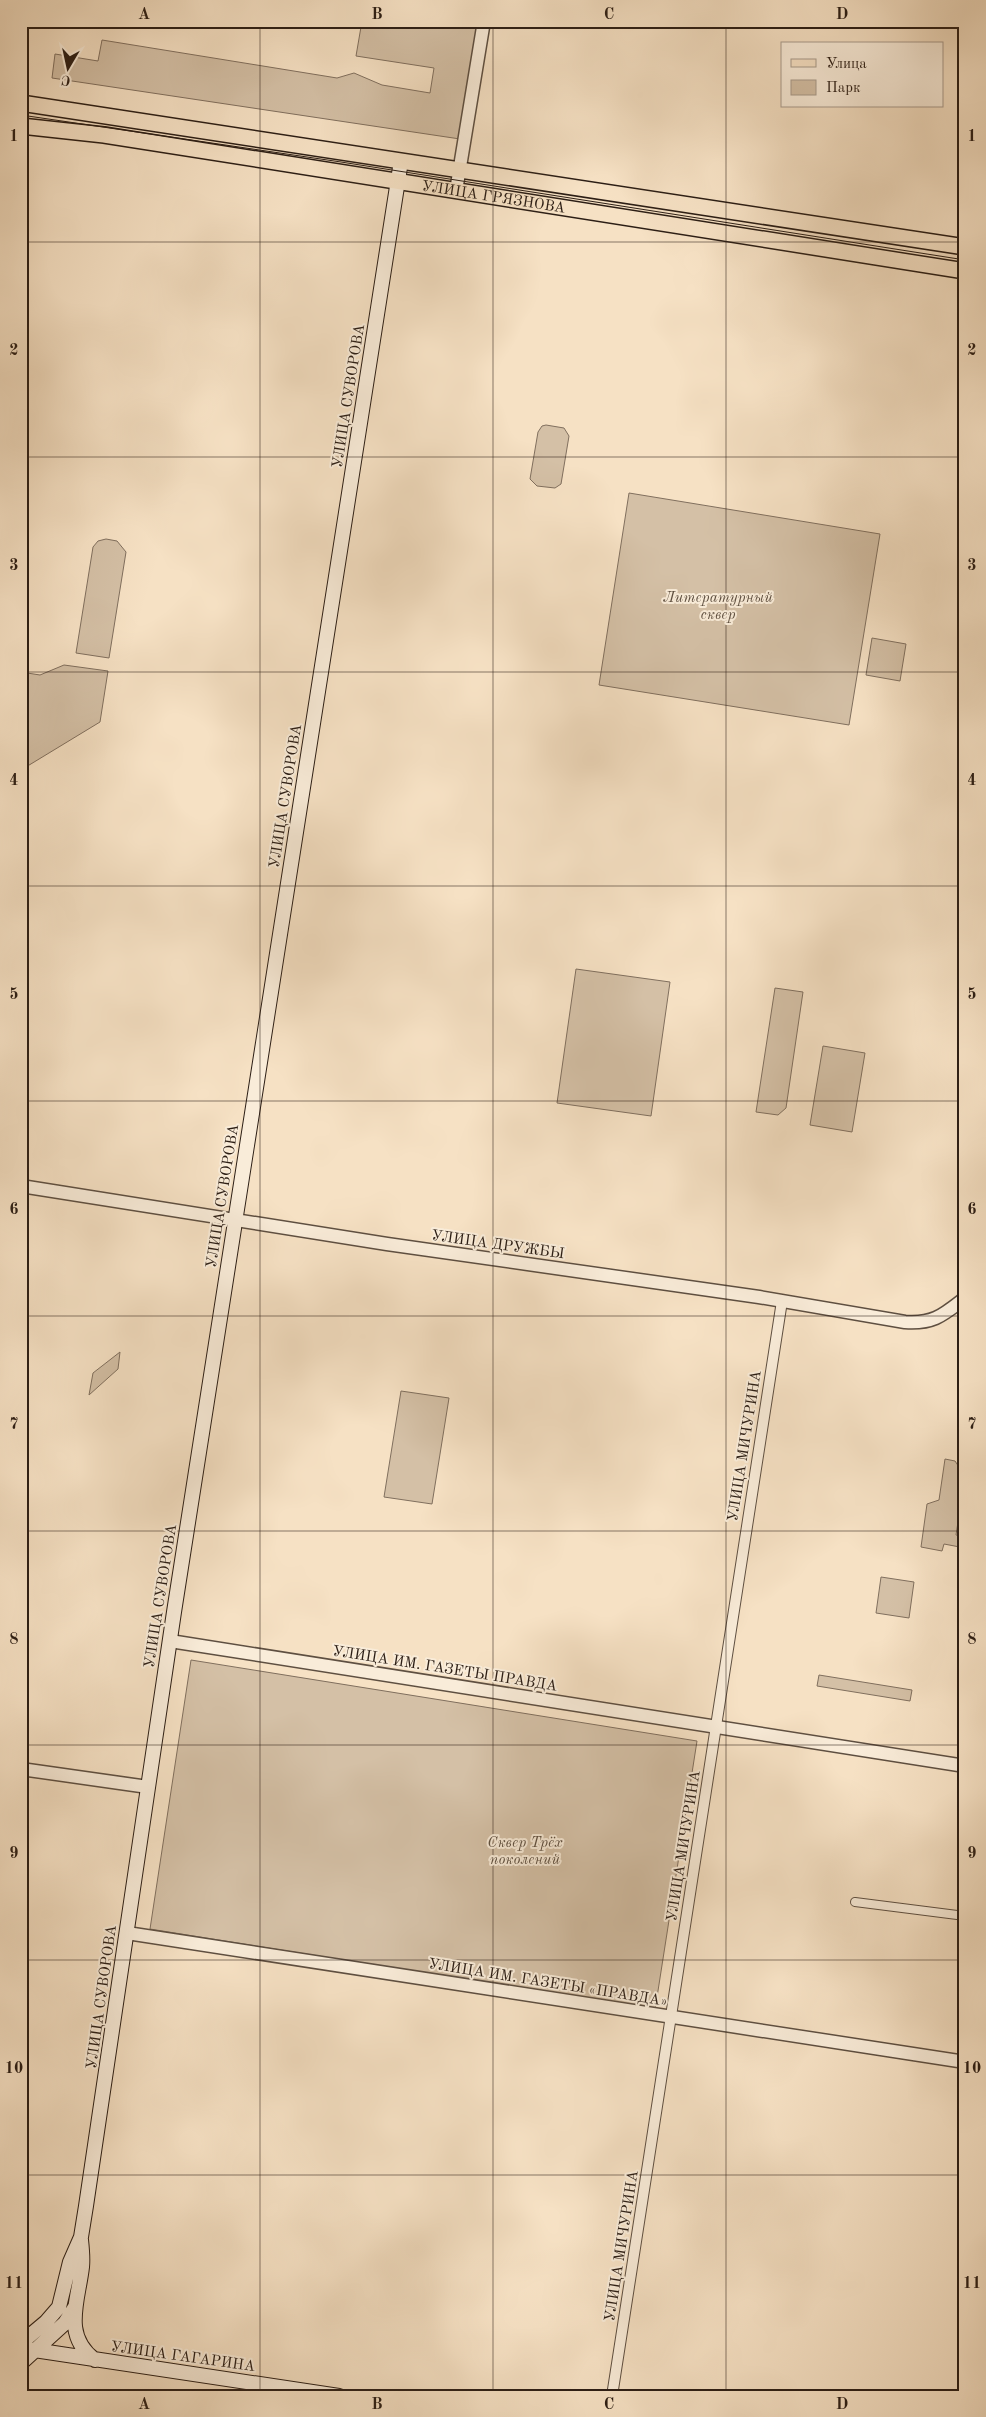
<svg xmlns="http://www.w3.org/2000/svg" width="986" height="2417" font-family="'Old Standard TT',serif">
<style>
.green{fill:#d4c0a6;stroke:#806f5e}
.lines{fill:none;stroke-linecap:round;stroke-linejoin:round}
.pedestrian-casing{stroke:#5e4f41;stroke-width:10}
.minor-casing{stroke:#5e4f41;stroke-width:12}
.tertiary-casing{stroke:#5e4f41;stroke-width:15}
.secondary-casing{stroke:#2c1e15;stroke-width:16}
.primary-casing{stroke:#2c1e15;stroke-width:18}
.pedestrian{stroke:#f9ecd9;stroke-width:8}
.minor{stroke:#f9ecd9;stroke-width:10}
.tertiary{stroke:#f9ecd9;stroke-width:12}
.secondary{stroke:#f9ecd9;stroke-width:14}
.primary{stroke:#f6e1c4;stroke-width:15}
.tram{stroke:#2c1e15;stroke-width:1}
.grid{fill:none;stroke:#2c1e15;stroke-width:1;stroke-opacity:0.55}
.labels{text-anchor:middle;stroke-width:4;stroke-linejoin:round;paint-order:stroke}
.street-label{font-size:15px;fill:#2c1e15;stroke:#f9ecd9}
.park-label{font-size:15px;font-style:italic;fill:#5e4f40;stroke:#f9ecd9}
.neatline{fill:none;stroke:#2c1e15;stroke-width:2}
.grid-label{font-size:16px;text-anchor:middle;font-weight:bold;fill:#2c1e15}
</style>
<rect width="100%" height="100%" fill="#f6e1c4"/>
<filter id="stains"><feTurbulence type="fractalNoise" baseFrequency=".004" numOctaves="4"/><feColorMatrix values="0 0 0 0 .2 0 0 0 0 .09 0 0 0 0 .02 0 0 0 .5 -.17"/></filter>
<radialGradient id="worn" r=".72"><stop offset=".6" stop-color="#630" stop-opacity="0"/><stop offset="1" stop-color="#630" stop-opacity=".3"/></radialGradient>
<path class="green" d="M362 21H479L460 139 52 78 55 54 98 61 102 40 337 78 354 73 382 85 430 93 434 68 356 56Z
M546 425 564 428 569 436 561 484 555 488 537 486 530 479 538 432 542 426Z
M629 493 880 534 849 725 599 685Z
M106 539 117 541 126 552 109 658 76 653 93 547 98 541Z
M872 638 906 644 900 681 866 675Z
M64 665 108 671 100 722 21 770V672L40 675Z
M576 969 670 982 651 1116 557 1103Z
M775 988 803 992 786 1108 778 1115 756 1112Z
M823 1046 865 1053 852 1132 810 1125Z
M120 1352 118 1369 89 1395 93 1373Z
M401 1391 449 1398 432 1504 384 1497Z
M945 1459 955 1461 965 1476 956 1535 965 1537V1548L944 1544 942 1551 921 1547 927 1504 939 1500Z
M881 1577 914 1582 909 1618 876 1613Z
M191 1660 697 1741 655 2010 150 1929Z
M819 1675 912 1690 910 1701 817 1686Z"/>
<g class="lines">
<g class="pedestrian-casing">
<path id="pedestrian" d="M855 1902 965 1916"/>
</g>
<g class="minor-casing">
<path id="minor" d="M612 2396 782 1301"/>
</g>
<g class="tertiary-casing">
<path id="tertiary" d="M456 191 484 21
M21 1186 387 1244 759 1297 905 1322C934 1324 943 1315 965 1298
M170 1641 965 1766
M21 1769 148 1787
M127 1933 965 2062"/>
</g>
<g class="secondary-casing">
<path id="secondary" d="M81 2240C82 2249 83 2258 82 2267 78 2302 62 2335 95 2360
M21 2343 46 2322 59 2307 70 2262 81 2237 86 2206 174 1612 401 161
M21 2348 339 2396
M21 2363 65 2323 75 2307"/>
</g>
<g class="primary-casing">
<g id="primary">
<path d="M21 103 965 247"/>
<path id="s1" d="M21 126 104 135 965 271"/>
</g>
</g>
<use href="#pedestrian" class="pedestrian"/>
<use href="#minor" class="minor"/>
<use href="#tertiary" class="tertiary"/>
<use href="#secondary" class="secondary"/>
<use href="#primary" class="primary"/>
<path class="tram" d="M21 115 341 162 965 260"/>
</g>
<path class="grid" d="M260 21V2396M493 21V2396M726 21V2396M21 242H965M21 457H965M21 672H965M21 886H965M21 1101H965M21 1316H965M21 1531H965M21 1745H965M21 1960H965M21 2175H965"/>
<g class="labels">
<g class="street-label">
<text dy="5" stroke="none"><textPath href="#s1" startOffset="478">УЛИЦА ГРЯЗНОВА</textPath></text>
<text transform="translate(348 396) rotate(-81)" y="5">УЛИЦА СУВОРОВА</text>
<text transform="translate(285 796) rotate(-81)" y="5">УЛИЦА СУВОРОВА</text>
<text transform="translate(222 1196) rotate(-81)" y="5">УЛИЦА СУВОРОВА</text>
<text transform="translate(498 1244) rotate(8)" y="5">УЛИЦА ДРУЖБЫ</text>
<text transform="translate(744 1446) rotate(-81)" y="5">УЛИЦА МИЧУРИНА</text>
<text transform="translate(160 1596) rotate(-81)" y="5">УЛИЦА СУВОРОВА</text>
<text transform="translate(445 1668) rotate(9)" y="5">УЛИЦА ИМ. ГАЗЕТЫ ПРАВДА</text>
<text transform="translate(683 1846) rotate(-81)" y="5">УЛИЦА МИЧУРИНА</text>
<text transform="translate(548 1982) rotate(9)" y="5">УЛИЦА ИМ. ГАЗЕТЫ «ПРАВДА»</text>
<text transform="translate(101 1997) rotate(-82)" y="5">УЛИЦА СУВОРОВА</text>
<text transform="translate(621 2246) rotate(-81)" y="5">УЛИЦА МИЧУРИНА</text>
<text transform="translate(183 2356) rotate(8)" y="5">УЛИЦА ГАГАРИНА</text>
</g>
<g class="park-label">
<text x="718" y="602">Литературный<tspan x="718" dy="17">сквер</tspan></text>
<text x="525" y="1847">Сквер Трёх<tspan x="525" dy="17">поколений</tspan></text>
</g>
</g>
<rect width="986" height="2417" fill="none" stroke="#f6e1c4" stroke-width="55"/>
<rect x="781" y="42" width="162" height="65" fill="#f9ecd9" stroke="#a79a8b"/>
<rect x="791" y="59" width="25" height="8" fill="#f6e1c4" stroke="#a79a8b"/>
<text x="826" y="68" font-size="15" fill="#2c1e15">Улица</text>
<rect x="791" y="80" width="25" height="15" fill="#d4c0a6" stroke="#a79a8b"/>
<text x="826" y="92" font-size="15" fill="#2c1e15">Парк</text>
<g transform="translate(68 68) rotate(189)" stroke="#f9ecd9" stroke-width="4" paint-order="stroke">
<path d="M0-4L9 19L0 12L-9 19Z" fill="#2c1e15"/>
<text y="-8" font-size="14" font-weight="bold" text-anchor="middle" fill="#2c1e15">С</text>
</g>
<rect x="28" y="28" width="930" height="2362" class="neatline"/>
<g class="grid-label">
<text x="144" y="19">A</text>
<text x="377" y="19">B</text>
<text x="609" y="19">C</text>
<text x="842" y="19">D</text>
<text x="14" y="141">1</text>
<text x="972" y="141">1</text>
<text x="14" y="355">2</text>
<text x="972" y="355">2</text>
<text x="14" y="570">3</text>
<text x="972" y="570">3</text>
<text x="14" y="785">4</text>
<text x="972" y="785">4</text>
<text x="14" y="999">5</text>
<text x="972" y="999">5</text>
<text x="14" y="1214">6</text>
<text x="972" y="1214">6</text>
<text x="14" y="1429">7</text>
<text x="972" y="1429">7</text>
<text x="14" y="1644">8</text>
<text x="972" y="1644">8</text>
<text x="14" y="1858">9</text>
<text x="972" y="1858">9</text>
<text x="14" y="2073">10</text>
<text x="972" y="2073">10</text>
<text x="14" y="2288">11</text>
<text x="972" y="2288">11</text>
<text x="144" y="2409">A</text>
<text x="377" y="2409">B</text>
<text x="609" y="2409">C</text>
<text x="842" y="2409">D</text>
</g>
<rect width="100%" height="100%" filter="url(#stains)"/>
<rect width="100%" height="100%" fill="url(#worn)"/>
</svg>
